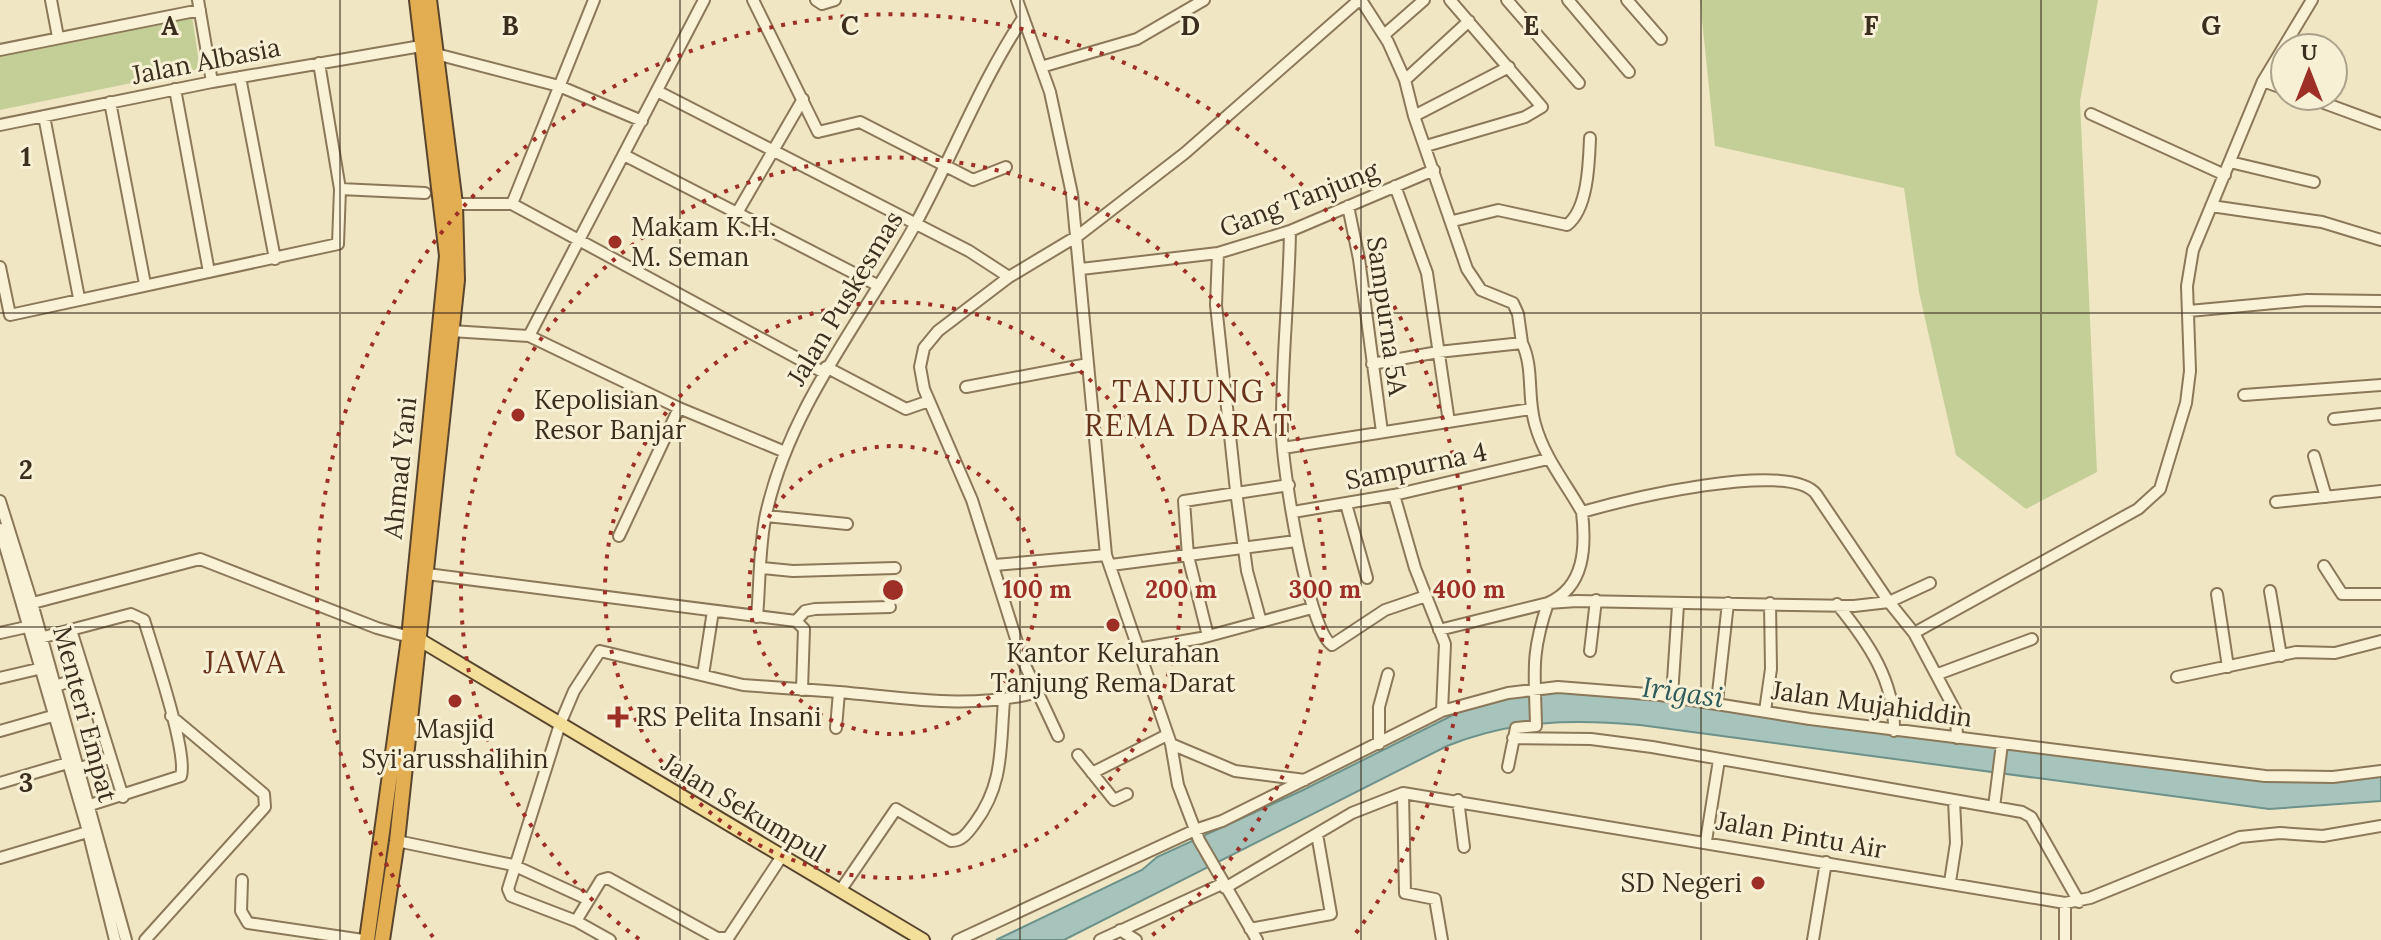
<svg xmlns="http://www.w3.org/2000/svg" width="2381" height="940" font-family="Lora,serif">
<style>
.green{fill:#c4cf97}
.water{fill:#a6c3bc;stroke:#6c928b;stroke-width:2}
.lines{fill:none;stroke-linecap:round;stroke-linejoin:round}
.minor-casing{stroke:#8b7859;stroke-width:14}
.major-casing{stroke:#59452e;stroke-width:16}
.highway-casing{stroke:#59452e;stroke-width:18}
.minor{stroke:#faf2d7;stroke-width:10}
.major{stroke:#f4df9a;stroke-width:12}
.highway{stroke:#e2ae51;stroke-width:14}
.grid{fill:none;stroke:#3b2e1e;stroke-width:2;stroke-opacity:0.55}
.ring{fill:none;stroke:#9d2f27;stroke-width:4;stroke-dasharray:4 8}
.poi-dot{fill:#9d2f27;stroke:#f7f0d4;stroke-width:3}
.labels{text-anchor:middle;stroke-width:6;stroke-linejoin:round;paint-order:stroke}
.street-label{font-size:26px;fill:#3b2e1e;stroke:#f7f0d4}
.poi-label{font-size:26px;fill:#3b2e1e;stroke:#f7f0d4;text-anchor:start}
.water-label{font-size:28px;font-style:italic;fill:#2d5a5b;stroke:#f7f0d4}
.quarter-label{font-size:30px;letter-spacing:2px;fill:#69321b;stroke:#f7f0d4}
.grid-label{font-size:26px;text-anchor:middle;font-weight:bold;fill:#3b2e1e;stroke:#f7f0d4;stroke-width:6;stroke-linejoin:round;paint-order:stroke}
.centre{fill:#9d2f27;stroke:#f7f0d4;stroke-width:4}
.ring-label{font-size:24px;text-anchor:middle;font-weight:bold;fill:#9d2f27;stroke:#f7f0d4;stroke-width:6;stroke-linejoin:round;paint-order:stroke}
</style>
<rect width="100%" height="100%" fill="#f0e6c4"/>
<path class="green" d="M1700 0H2098L2080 101 2097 472 2026 509 1956 455 1919 292 1904 188 1715 146Z
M192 16 200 69 0 110V55Z"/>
<path class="water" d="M1592 690 2254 777 2381 770V801L2269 809 1640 725C1573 719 1511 720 1447 746L1064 940H996L1142 870 1157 857 1301 791 1473 705 1523 693Z"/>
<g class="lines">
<g class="minor-casing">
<path id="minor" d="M51 0 58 37
M198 0 212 82
M594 0 512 204 823 372
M753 0 818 132 860 122 973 180 1006 167
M816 0 822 4 835 0
M1017 0 1050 92 1072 194 1106 555 1171 744 1178 785 1199 840 1257 940
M1361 0 1388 42 1405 80 1414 116 1467 269 1481 290 1513 303 1518 314 1522 343
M1507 0 1579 83
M1568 0 1629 72
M1627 0 1661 39
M1384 35 1424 0
M0 50 200 10
M436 54 559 86 642 121
M1041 67 1137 39 1204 0
M240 77 275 259
M1405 80 1469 21
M2263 81 2285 89
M175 89 209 272
M657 91 969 251 1009 277
M2305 96 2381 124
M110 102 145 284
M2091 114 2225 175
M44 116 79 298
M1414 116 1509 67
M0 125 212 82 421 46
M1426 146 1525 117 1542 107 1450 0
M624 155 877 285
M2230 162 2314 182
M1395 186 1427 273 1449 422
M340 189 425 193
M455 204H512
M1348 206 1359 259 1382 432
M2211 206 2322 222 2381 240
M737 213 803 99
M1453 221 1498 210 1567 225C1588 209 1589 163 1590 138
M1290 231C1289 298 1281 366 1282 433 1282 467 1308 630 1332 645L1385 610 1426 596
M1218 253 1216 305 1236 491 1247 571 1261 622
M0 267 10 315 338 244 340 189 319 63
M1081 269 1218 253 1290 231 1434 170
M2189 311 2307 300 2381 301
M451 331 529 336 679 408 785 452
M529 336 704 0
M1372 364 1438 352 1522 343C1534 368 1527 397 1535 424 1544 457 1565 482 1582 512 1624 500 1789 459 1816 494L1889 602 1930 583
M826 367 906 409 929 401
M966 387 1088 364
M2244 395 2381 385
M2334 419 2381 414
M1283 448 1531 409
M2314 456 2326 497
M1394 495 1415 568 1445 644 1442 711
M0 501 32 603 126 940
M2276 502 2381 491
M1346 504 1367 578
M1293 512 1394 495 1548 459
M766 516 847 524
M0 529 88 831 115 940
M619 536 679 408
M995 565 1106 555
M1111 565 1296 541
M2324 566 2342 594H2381
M762 568 793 571 895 568
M427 574 796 621 804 629 802 690
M2270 591 2281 656
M2217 594 2228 667
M29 604 200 559 377 628 413 638
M1837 604C1868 642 1895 681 1894 731
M757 617C760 583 759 546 766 514 791 403 863 320 916 223 953 155 980 83 1023 18
M796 621 805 611 815 609 890 607
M71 630 123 797
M1439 630 1548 603 1577 601 1854 606 1889 602 1914 633
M0 633 31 626
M1208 636 1188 556 1184 501 1289 485
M40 638 131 614 144 620C153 650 188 752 181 776L87 806
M1137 649 1201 638 1312 608
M1590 651 1596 600
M1938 674 2032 639
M703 675 713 611
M2177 677 2296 652 2335 653 2381 641
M0 678 38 669
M54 687 85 675
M1672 696 1678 605
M1717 702 1728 603
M1765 711 1771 669 1770 603
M836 728 839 692C907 698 971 710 1038 692
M0 731 56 715
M1058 736 1023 661 972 500 924 389 920 367 924 348 938 331 1009 277 1079 235 1185 153 1359 0
M1513 738 1591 739 1652 747 2022 812 2031 817 2079 902
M1957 738 1956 712 1914 633 2138 509 2160 489 2186 403 2190 371 2187 286 2193 250 2263 81 2312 0
M1171 744 1235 771 1305 780
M1379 744V707L1388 674
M1078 755 1114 800 1127 794
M1508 767 1516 728 1536 726C1535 673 1530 656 1548 603 1585 587 1586 547 1582 512
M78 769 109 758
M1092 773 1167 735
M0 783 71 762
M1403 793 1405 893 1435 899 1442 940
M1458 800 1464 847
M1994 807 2002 744
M397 841 513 865 587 899
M1706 841 1719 760
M0 858 94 830
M242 880 241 911 248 923 363 940
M1950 882 1956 843 1954 800
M1225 888 1352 813 1403 793 2065 903 2090 898 2240 837 2280 833 2323 836 2381 826
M840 891 896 809 951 841C963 841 968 832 975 823 1004 784 1000 748 1004 701
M576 921 601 880 608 878 717 938H728L782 856
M1250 929 1331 914 1317 834
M1120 930 1136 940
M145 940 265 807 264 794 171 716
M610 940 576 921 511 896 508 889 560 724 574 691 600 651 743 685 839 692
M958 940 1195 830 1222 821 1442 711 1508 693 1558 687 1660 695 1810 719 2265 776 2333 777 2381 771
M1100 940 1222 884
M1813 940 1826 862
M2065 940V903"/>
</g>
<g class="major-casing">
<path id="major" d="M420 640 923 940"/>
</g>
<g class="highway-casing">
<path id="highway" d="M367 940 409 638 447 256 417 0
M382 940 397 841 457 280 455 204 429 0"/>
</g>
<use href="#minor" class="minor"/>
<use href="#major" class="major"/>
<use href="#highway" class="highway"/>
</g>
<path class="grid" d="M340 0V940M680 0V940M1020 0V940M1361 0V940M1701 0V940M2041 0V940M0 313H2381M0 627H2381"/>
<g class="ring">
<circle cx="893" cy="590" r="144"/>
<circle cx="893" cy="590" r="288"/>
<path d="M639 939A432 432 0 1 1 1147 939"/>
<path d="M433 937A576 576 0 1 1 1353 937"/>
</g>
<g class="poi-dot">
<circle cx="615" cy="242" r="8"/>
<circle cx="518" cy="415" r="8"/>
<circle cx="1113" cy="625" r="8"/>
<circle cx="455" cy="701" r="8"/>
<path d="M614 705h8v8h8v8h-8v8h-8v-8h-8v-8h8z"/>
<circle cx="1758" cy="883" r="8"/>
</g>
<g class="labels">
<g class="street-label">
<text transform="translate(206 61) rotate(-11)" y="9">Jalan Albasia</text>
<text transform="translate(1299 199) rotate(-21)" y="9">Gang Tanjung</text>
<text transform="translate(845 298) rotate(-59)" y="9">Jalan Puskesmas</text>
<text transform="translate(1387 316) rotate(82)" y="9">Sampurna 5A</text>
<text transform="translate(1416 466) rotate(-12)" y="9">Sampurna 4</text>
<text transform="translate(400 468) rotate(-84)" y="9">Ahmad Yani</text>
<text transform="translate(1872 704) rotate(8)" y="9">Jalan Mujahiddin</text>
<text transform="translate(85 714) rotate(75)" y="9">Menteri Empat</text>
<text transform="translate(744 808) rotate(31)" y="9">Jalan Sekumpul</text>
<text transform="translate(1801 835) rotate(10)" y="9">Jalan Pintu Air</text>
</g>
<g class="poi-label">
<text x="631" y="236">Makam K.H.<tspan x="631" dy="30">M. Seman</tspan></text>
<text x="534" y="409">Kepolisian<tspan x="534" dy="30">Resor Banjar</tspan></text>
<text x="1113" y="662" text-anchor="middle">Kantor Kelurahan<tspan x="1113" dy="30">Tanjung Rema Darat</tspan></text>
<text x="636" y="726">RS Pelita Insani</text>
<text x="455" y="738" text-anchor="middle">Masjid<tspan x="455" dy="30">Syi'arusshalihin</tspan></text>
<text x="1742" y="892" text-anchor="end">SD Negeri</text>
</g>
<g class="water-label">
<text transform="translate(1683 692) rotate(8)" y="10">Irigasi</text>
</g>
<g class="quarter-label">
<text x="1189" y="402">TANJUNG<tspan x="1189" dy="34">REMA DARAT</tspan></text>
<text x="245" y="673">JAWA</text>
</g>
</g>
<g class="grid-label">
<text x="170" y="35">A</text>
<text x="510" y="35">B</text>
<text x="850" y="35">C</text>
<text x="1190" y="35">D</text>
<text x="1531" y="35">E</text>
<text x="1871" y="35">F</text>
<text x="2211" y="35">G</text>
<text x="26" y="166">1</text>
<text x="26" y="479">2</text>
<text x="26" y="792">3</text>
</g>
<circle cx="893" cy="590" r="12" class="centre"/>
<g class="ring-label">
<text x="1037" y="598">100 m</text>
<text x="1181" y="598">200 m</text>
<text x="1325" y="598">300 m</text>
<text x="1469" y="598">400 m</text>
</g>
<g transform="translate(2309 72)"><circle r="38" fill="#f7f0d4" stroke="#aca28b" stroke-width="2"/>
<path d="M0-6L14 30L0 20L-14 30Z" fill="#9d2f27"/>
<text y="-12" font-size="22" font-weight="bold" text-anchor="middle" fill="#3b2e1e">U</text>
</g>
</svg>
